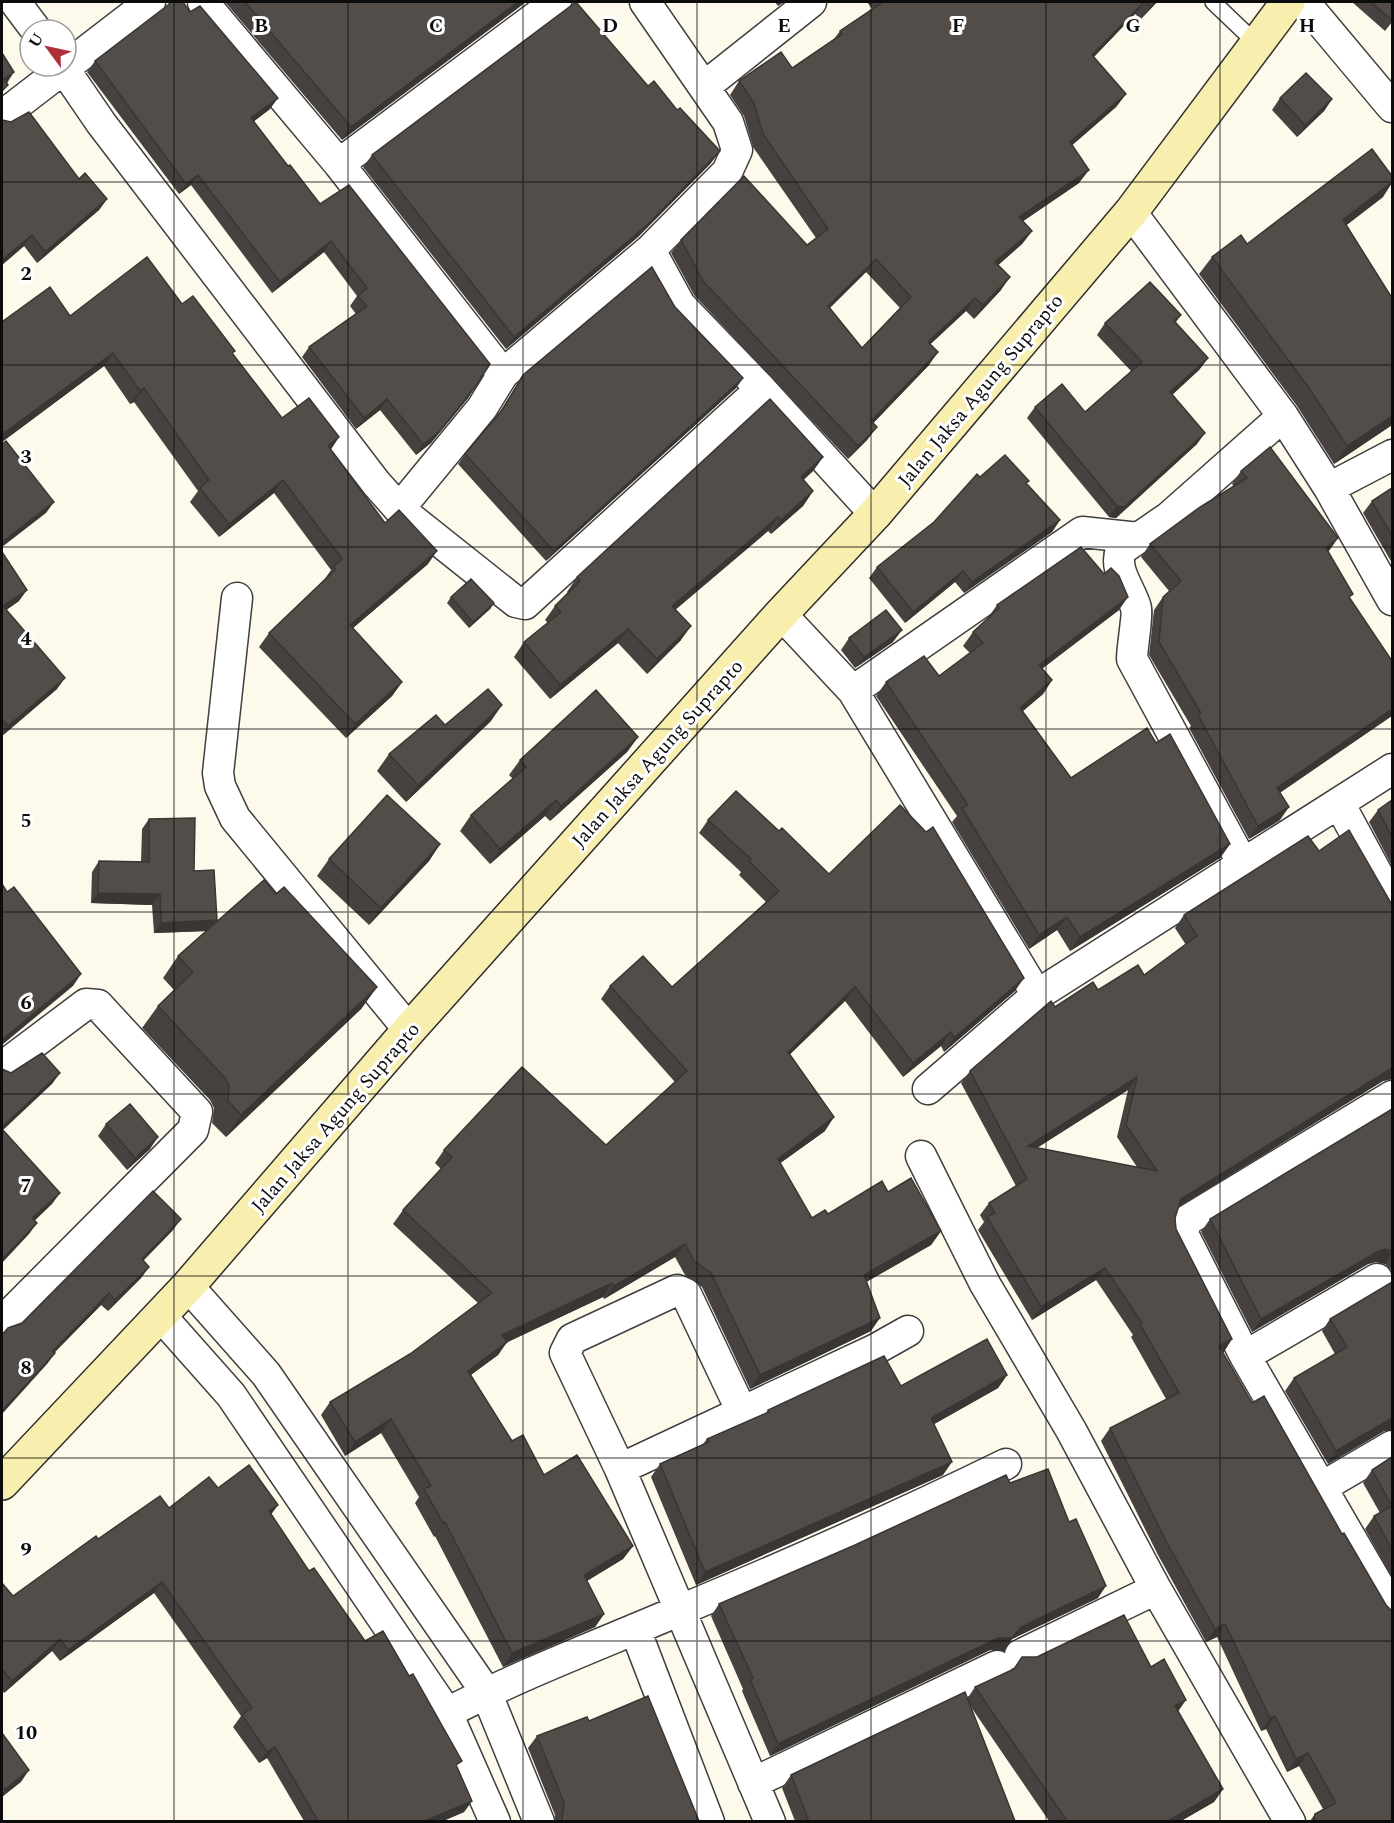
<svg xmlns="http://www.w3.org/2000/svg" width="1394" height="1823" font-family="Spectral,serif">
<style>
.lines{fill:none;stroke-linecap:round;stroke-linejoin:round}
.lane-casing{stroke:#3f3f3f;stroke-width:18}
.street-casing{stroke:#3f3f3f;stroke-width:33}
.secondary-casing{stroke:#2e2e2e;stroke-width:36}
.lane{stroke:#fff;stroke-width:15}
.street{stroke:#fff;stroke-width:30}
.secondary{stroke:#f8eead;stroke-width:33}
.wall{fill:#47423f;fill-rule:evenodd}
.shaded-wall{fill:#3a3633}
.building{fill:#534d49;stroke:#3a3633;stroke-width:1.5;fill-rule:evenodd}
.grid{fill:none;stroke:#0c0c0c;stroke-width:1.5;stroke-opacity:0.55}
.labels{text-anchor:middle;stroke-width:6;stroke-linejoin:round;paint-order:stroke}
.street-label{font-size:20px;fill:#0c0c0c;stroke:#fff}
.grid-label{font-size:20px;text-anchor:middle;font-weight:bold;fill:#0c0c0c;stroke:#fff;stroke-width:6;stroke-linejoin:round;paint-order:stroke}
</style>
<rect width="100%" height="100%" fill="#fdfaec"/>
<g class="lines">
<g class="lane-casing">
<path id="lane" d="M1213 2 1257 44"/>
</g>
<g class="street-casing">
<path id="street" d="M15 2 36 30
M203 2 339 164 503 374 650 250
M645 2 728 122 737 150 727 172 650 250 680 305 761 389 875 514
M1304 2 1392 107
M62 66 101 123 376 483 399 509 482 408 503 374
M704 87 811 2
M2 116 150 2
M339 164 556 2
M1131 212 1283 416 1329 488 1392 600
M1329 488 1392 455
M399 509 516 602 525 604 761 389
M237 598 218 773 220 786 235 818 409 1030
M781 614 853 691 1037 995
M853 691 1082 532 1139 538
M1339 803 1392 901
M1243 864 1132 659C1132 648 1138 615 1136 608 1131 589 1113 570 1121 550L1169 517 1283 416
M2 1067 86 1004 98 1005 197 1112 193 1130 2 1322
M928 1089 1037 995 1392 769
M1392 1096 1186 1221 1183 1234 1245 1356 1392 1609
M921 1156 985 1284 1071 1430 1156 1589 1290 1822
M188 1286 266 1374 486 1692 539 1822
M160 1315 231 1395 447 1713 495 1822
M1245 1356 1377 1279
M742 1412 686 1294 677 1290 572 1339 565 1353 620 1469 770 1822
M620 1469 876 1349 908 1331
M1322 1487 1392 1446
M635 1629 709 1822
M1020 1655 1156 1589
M447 1713C519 1675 596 1646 671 1614 784 1567 896 1518 1006 1464
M753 1783 997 1666"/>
</g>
<g class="secondary-casing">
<path id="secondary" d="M2 1483 188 1286 409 1030 781 614 875 514 1131 212 1288 2"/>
</g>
<use href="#lane" class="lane"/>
<use href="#street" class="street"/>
<use href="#secondary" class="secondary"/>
</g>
<path class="wall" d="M225 2H526L342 140Z
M775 2H784L778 6Z
M867 2H1157L1141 19 1135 14 1094 57 1126 94 1116 107 1072 145 1079 183 1023 221 1032 231 1022 244 998 265 1001 290 974 319 966 311 930 344 929 365 873 423 877 427 867 440 848 459 694 295 671 253 681 240 807 245 816 238 753 147 744 116 730 95 739 81 792 68 834 39 840 31 872 9ZM866 272 900 308 862 348 830 308Z
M1352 2H1392V22L1385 31Z
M190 12 270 109 254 121 288 166 475 387 468 398 431 443 416 455 380 410 356 429 302 357 309 347 356 314 350 306 357 296 324 252 272 293 191 185 179 194 87 72 95 61Z
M1280 98 1332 99 1324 111 1297 137 1272 110Z
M372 155 711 163 638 237 506 349 363 167Z
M79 179 107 199 99 210 37 263 24 246 2 265Z
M1383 197 1346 225 1392 298V425L1334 464 1297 406 1199 274 1212 257Z
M182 304 233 354 282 418 339 437 330 450 385 523 428 564 353 628 402 682 392 696 346 738 259 647 269 633 324 580 331 570 274 493 219 537 190 502 198 491 134 402 130 404 104 366 2 442V322Z
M675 307 743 378 736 388 546 561 458 464 465 454 499 413 523 375Z
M1181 315 1176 322 1208 358 1199 370 1172 395 1197 444 1116 518 1109 517 1027 418 1035 407 1085 412 1131 371 1097 335 1105 323Z
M823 457 813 471 803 480 813 491 803 506 771 534 768 531 675 610 681 640 647 674 618 643 550 699 514 657 524 642 548 623 545 620 555 606 568 593 567 592 577 577Z
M1241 471 1329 551 1328 552 1350 599 1280 793V820L1249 839 1189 728 1191 726 1149 655 1154 610 1163 597 1169 591 1141 557 1150 544 1234 487 1232 484Z
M1027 484 1060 520 1052 532 964 593 955 582 905 623 869 578 877 567 934 522Z
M1392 488V563L1363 513 1372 501Z
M2 552 19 601 6 610 57 689 2 736Z
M451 597 494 603 490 609 469 628 447 603Z
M997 605 1119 610 1042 669 1052 680 1043 694 1023 711 1071 778 1156 743 1230 844 1220 858 1070 951 1057 930 1029 949 952 822 957 816 876 696 886 682 939 676 970 653 963 646 973 632 987 619Z
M849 638 893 642 855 668 841 650Z
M491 721 406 802 377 771 389 754 445 725Z
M638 737 627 752 550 821 545 816 490 864 460 831 471 815 513 779 509 775 520 760Z
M1392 801V866L1369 822 1378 810Z
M149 819 194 871 214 924 276 894 377 987 361 1009 226 1137 212 1123 214 1108 210 1100 142 1028 158 1006 174 990 163 978 178 956 206 931 154 933 152 905 91 903 92 872 99 861 141 862 142 829Z
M708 820 779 831 829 874 1015 991 944 1052 941 1046 903 1077 845 1001 789 1055 825 1131 780 1163 812 1218 828 1214 888 1192 941 1231 931 1245 866 1282 871 1331 750 1389 702 1287 685 1275 675 1257 604 1299 603 1297 507 1342 498 1355 471 1375 512 1441 544 1475 633 1546 623 1559 587 1581 604 1614 595 1627 503 1667 435 1536 434 1537 415 1503 419 1497 381 1433 345 1456 321 1415 330 1402 410 1354 478 1303 393 1224 403 1210 441 1169 435 1163 444 1150 606 1145 675 1082 601 999 610 986 672 987 766 902 739 875 741 872 699 833Z
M440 844 429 861 369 925 317 876 329 859Z
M1184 915 1392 1079 1383 1081 1178 1207 1175 1218 1176 1229 1232 1339 1223 1352 1392 1821H1310L1315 1814 1323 1809 1299 1766 1287 1772 1266 1729 1261 1731 1217 1637 1206 1642 1158 1555 1101 1441 1110 1428 1166 1399 1131 1337 1133 1335 1096 1280 1032 1320 978 1230 984 1222 980 1215 989 1203 1016 1186 961 1083 970 1071 1055 1007 1098 990 1144 975 1186 945 1175 928ZM1128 1090 1117 1137 1137 1167 1037 1148Z
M1392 1109V1272V1271L1385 1264 1376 1262 1368 1264 1252 1332 1201 1232 1210 1219Z
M106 1124 150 1149 127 1170 98 1136Z
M173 1230 143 1261 149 1267 141 1278 108 1311 101 1305 55 1352 47 1364 22 1323Z
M1392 1282V1431H1384L1328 1464 1285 1391 1294 1378 1335 1354 1322 1331 1330 1319Z
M1007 1375 998 1388 934 1424 943 1475 696 1585 651 1477 660 1464 703 1444 707 1439 765 1414 768 1410 901 1386Z
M1392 1457V1578L1365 1529 1374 1516 1380 1513 1363 1483 1372 1470Z
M1010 1483 1098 1598 1012 1639 1004 1651 990 1650 770 1756 742 1691 743 1689 711 1616 719 1604Z
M218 1488 278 1505 271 1514 309 1571 365 1641 458 1768 472 1801 464 1812 443 1821H304L267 1758 259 1763 233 1727 241 1716 154 1593 60 1661 52 1651 4 1693 2 1690V1583L13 1596 98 1539 169 1508Z
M1151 1667 1178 1711 1223 1789 1214 1802 1181 1821H1049L969 1704 1015 1821H795L782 1788 791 1775 967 1699 975 1687Z
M589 1721 699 1821H554L555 1815 528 1748 537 1736Z"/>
<path class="shaded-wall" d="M518 2H526L342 140 351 127Z
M1144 2 1135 14 1083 68 1092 55Z
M1155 2H1157L1141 19 1151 6Z
M14 72 7 83 4 79Z
M1126 94 1116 107 1061 155 1070 142Z
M278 98 270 109 244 129 251 118Z
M1332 99 1324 111 1297 137 1305 125Z
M720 151 711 163 638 237 506 349 514 337Z
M1089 170 1079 183 1010 230 1019 217Z
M198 175 191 185 179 194 186 184Z
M1392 182V183L1383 197 1330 238 1343 220Z
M107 199 99 210 37 263 45 252Z
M1032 231 1022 244 986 276 995 262Z
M32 235 24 246 2 265V260Z
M331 241 324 252 272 293 280 282Z
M876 259 866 272 818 319 828 306Z
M1010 277 1001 290 974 319 983 305Z
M975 298 966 311 919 355 928 342Z
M938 352 929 365 862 435 871 421Z
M113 353 104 366 2 442V437L4 433Z
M1208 358 1199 370 1162 404 1170 392Z
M743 378 736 388 546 561 554 551Z
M475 387 468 398 431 443 416 455 423 444Z
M144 388 134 402 130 404 140 391Z
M387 399 380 410 356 429 364 418Z
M1392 416V425L1334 464 1347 446Z
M877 427 867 440 848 459 858 446Z
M1205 433 1197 444 1116 518 1109 517 1117 506Z
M339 437 330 451 328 446Z
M823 457 813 471 791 492 801 477Z
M283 480 274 493 219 537 229 524Z
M813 491 803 506 771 534 781 520Z
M54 502 46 513 2 547V542Z
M778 517 768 531 662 621 672 606Z
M1060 520 1052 532 964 593 972 582Z
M1338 538 1329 551 1316 561 1326 548Z
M437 551 428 564 340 639 350 625Z
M963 571 955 582 905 623 913 612Z
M27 590 19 601 2 613 3 606Z
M1128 597 1119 610 1029 678 1039 665Z
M494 603 490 609 469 628 473 622Z
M691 626 681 640 647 674 657 659Z
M628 629 618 643 550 699 560 685Z
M902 630 893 642 855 668 864 657Z
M65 678 57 689 2 736 8 726Z
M1052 680 1043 694 1011 721 1020 708Z
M402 682 392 696 346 738 355 724Z
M502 705 491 721 406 802 418 785Z
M1392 709V716L1268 801 1277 788Z
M638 737 627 752 550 821 561 806Z
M556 800 545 816 490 864 500 849Z
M1289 807 1280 820 1249 839 1258 826Z
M440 844 429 861 369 925 381 908Z
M1230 844 1220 858 1070 951 1080 937Z
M98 893 160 894 152 905 91 903Z
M1067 917 1057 930 1029 949 1039 935Z
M217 920 209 931 154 933 161 923Z
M81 974 73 986 2 1045V1040Z
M1024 978 1015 991 944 1052 954 1038Z
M377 987 361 1009 226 1137 241 1115Z
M855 987 845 1001 778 1066 788 1052Z
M951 1032 941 1046 903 1077 913 1063Z
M1392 1068V1079L1383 1081 1172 1211 1181 1199Z
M60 1073 52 1084 2 1131V1127Z
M1137 1077 1128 1090 1019 1159 1028 1146Z
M834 1117 825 1131 768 1172 778 1159Z
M158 1137 150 1149 127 1170 135 1158Z
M60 1193 52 1204 25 1230 32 1218Z
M181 1219 173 1230 134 1270 142 1259Z
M37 1223 29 1234 2 1263V1259Z
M941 1231 931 1245 854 1289 864 1275Z
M685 1244 675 1257 604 1299 614 1286Z
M1385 1249 1392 1251V1253L1385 1264 1376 1262 1368 1264 1252 1332 1261 1319 1377 1252Z
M149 1267 141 1278 108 1311 115 1300Z
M1105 1268 1096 1280 1032 1320 1041 1307Z
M612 1283 603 1297 493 1349 502 1335Z
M109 1293 101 1305 45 1362 53 1351Z
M880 1318 871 1331 750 1389 760 1375Z
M1232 1339 1224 1352 1210 1359 1219 1346Z
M507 1342 498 1355 458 1384 468 1371Z
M55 1353 47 1364 2 1414V1411Z
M1007 1375 998 1388 922 1431 931 1418Z
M1392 1418V1431H1384L1328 1464 1336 1451Z
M391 1419 381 1433 345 1456 355 1442Z
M952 1462 943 1475 696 1585 705 1572Z
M278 1505 270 1516 269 1511Z
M445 1522 435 1536 434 1537 443 1523Z
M633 1546 623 1559 575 1588 584 1575Z
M162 1582 154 1593 60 1661 68 1650Z
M1106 1586 1098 1598 1012 1639 1004 1651 990 1650 770 1756 778 1744Z
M604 1614 595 1627 503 1667 512 1653Z
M1225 1624 1217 1637 1206 1642 1215 1629Z
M60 1639 52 1651 4 1693 12 1681Z
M1186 1700 1177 1713 1175 1706Z
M1275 1716 1266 1729 1261 1731 1270 1718Z
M275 1747 267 1758 259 1763 267 1752Z
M1308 1753 1299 1766 1287 1772 1296 1759Z
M29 1770 21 1782 2 1797V1793L4 1790Z
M1223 1789 1214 1802 1181 1821H1168Z
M472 1801 464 1812 443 1821H425Z"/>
<path class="building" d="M171 2H183L190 12 200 6 278 98 251 118 288 166 290 165 320 204 349 185 490 364 475 387 439 432 423 444 387 399 364 418 309 347 367 306 358 296 367 288 331 241 280 282 198 175 186 184 95 61 168 5Z
M245 2H518L351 127Z
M576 2 648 86 654 81 677 110 680 108 720 151 647 225 514 337 372 155Z
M883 2H1144L1092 55 1126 94 1070 142 1089 170 1019 217 1032 231 995 262 1010 277 983 305 975 298 928 342 938 352 871 421 877 427 858 446 703 281 681 240 744 176 807 245 828 229 763 134 754 103 739 81 781 52 792 68 842 34 840 31ZM876 259 911 297 862 348 828 306Z
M1146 2H1155L1151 6Z
M1371 2H1392V20Z
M2 53 14 72 4 79 8 85 2 91Z
M1306 73 1332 99 1305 125 1280 98Z
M29 112 79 179 85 173 107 199 45 252 32 235 2 260V120L11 122Z
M1372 149 1392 176V182L1343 220 1392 298V416L1347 446 1309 388 1212 257 1241 235 1247 244Z
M147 257 182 304 193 296 235 351 232 353 282 418 309 398 339 437 328 446 385 523 399 510 437 551 350 625 402 682 355 724 269 633 336 569 333 567 342 559 283 480 229 524 200 488 209 480 144 388 140 391 113 353 4 433 2 430V322L50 287 70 316Z
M652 267 675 307 743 378 554 551 465 454 503 409 523 375Z
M1150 282 1181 315 1174 321 1208 358 1170 392 1205 433 1124 507 1117 506 1035 407 1062 384 1085 412 1142 362 1105 323Z
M770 399 823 457 801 477 813 491 781 520 778 517 672 606 691 626 657 659 628 629 560 685 524 642 561 612 555 606 580 581 577 577Z
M6 441 54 502 2 542V444Z
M1270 447 1338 538 1326 548 1353 594 1349 597 1392 661V709L1277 788 1289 807 1258 826 1198 715 1201 713 1159 642 1163 597 1181 581 1150 544 1200 507 1247 478 1241 471Z
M1005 455 1029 481 1026 483 1060 520 972 582 963 571 913 612 877 567 934 522 977 474 980 477Z
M1392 488V536L1372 501Z
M1081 547 1104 574 1111 568 1119 576 1128 597 1039 665 1052 680 1020 708 1071 778 1147 728 1156 743 1170 734 1230 844 1080 937 1067 917 1039 935 962 808 968 805 886 682 924 656 939 676 983 643 973 632 999 608 997 605Z
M2 552 27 590 3 606 65 678 8 726 2 719Z
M471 579 494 603 473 622 451 597Z
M886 610 902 630 864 657 849 638Z
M488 689 502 705 418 785 389 754 436 715 445 725Z
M596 690 638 737 561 806 556 800 500 849 471 815 526 767 520 760Z
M736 791 779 831 782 828 829 874 900 805 926 832 933 827 1024 978 954 1038 951 1032 913 1063 855 987 788 1052 834 1117 778 1159 812 1218 825 1210 828 1214 882 1181 888 1192 911 1178 941 1231 864 1275 880 1318 760 1375 711 1273 694 1261 685 1244 614 1286 612 1283 502 1335 507 1342 468 1371 512 1441 523 1435 544 1475 577 1455 633 1546 584 1575 604 1614 512 1653 445 1522 443 1523 424 1489 431 1486 391 1419 355 1442 330 1402 410 1354 492 1293 403 1210 452 1157 444 1150 522 1067 606 1145 687 1071 610 986 643 956 672 987 779 891 749 861 751 859 708 820Z
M387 795 440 844 381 908 329 859Z
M1392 800V837L1378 810Z
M195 818 194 871 214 870 217 920 161 923 160 894 98 893 99 861 149 862V819Z
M1349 830 1391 903H1392V1068L1181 1199 1175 1218 1176 1229 1232 1339 1219 1346 1252 1403 1264 1396 1342 1534 1344 1533 1386 1605 1392 1611V1821H1316L1314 1818 1315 1814 1336 1803 1308 1753 1296 1759 1275 1716 1270 1718 1225 1624 1215 1629 1167 1543 1110 1428 1179 1393 1140 1324 1142 1323 1105 1268 1041 1307 987 1217 995 1213 989 1203 1027 1179 970 1071 1051 1001 1055 1007 1093 982 1098 990 1138 965 1144 975 1197 936 1184 915 1308 836 1319 851ZM1137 1077 1126 1125 1157 1171 1028 1146Z
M264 880 276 894 284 887 377 987 241 1115 228 1101 229 1086 225 1078 158 1006 193 972 178 956Z
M2 884 7 892 14 887 81 974 2 1040Z
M42 1053 60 1073 2 1127V1069L11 1073Z
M130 1104 158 1137 135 1158 106 1124Z
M1392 1109V1251L1385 1249 1377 1252 1261 1319 1210 1219Z
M2 1129 60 1193 32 1218 37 1223 9 1252 2 1259Z
M153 1191 181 1219 142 1259 149 1267 115 1300 109 1293 53 1351 55 1353 2 1411V1335L8 1328 22 1323Z
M1392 1282V1418L1336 1451 1294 1378 1347 1347 1330 1319Z
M987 1339 1007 1375 931 1418 952 1462 705 1572 660 1464 709 1442 707 1439 769 1412 768 1410 884 1356 901 1386Z
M1392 1457V1550L1374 1516 1392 1506 1372 1470Z
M249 1465 278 1505 269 1511 309 1571 314 1568 365 1641 383 1631 409 1676 413 1674 462 1761 456 1765 472 1801 425 1821H318L275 1747 267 1752 242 1715 252 1708 162 1582 68 1650 60 1639 12 1681 2 1669V1583L13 1596 96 1536 98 1539 160 1496 169 1508 209 1477 218 1488Z
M1048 1469 1069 1522 1076 1519 1106 1586 1021 1627 1012 1638H998L778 1744 750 1679 753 1678 719 1604 855 1545 1006 1475 1010 1483Z
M1124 1615 1151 1667 1164 1659 1186 1700 1175 1706 1223 1789 1168 1821H1067L975 1687 1014 1669 1022 1657H1037Z
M965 1692 1015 1821H809L791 1775Z
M648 1696 699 1821H563L562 1819 564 1803 537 1736 587 1717 589 1721Z
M2 1733 29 1770 4 1790 2 1787Z"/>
<path class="grid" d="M174 2V1822M348 2V1822M523 2V1822M697 2V1822M871 2V1822M1046 2V1822M1220 2V1822M2 182H1392M2 365H1392M2 547H1392M2 729H1392M2 912H1392M2 1094H1392M2 1276H1392M2 1458H1392M2 1641H1392"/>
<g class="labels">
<g class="street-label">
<text transform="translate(980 390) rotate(-50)" y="7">Jalan Jaksa Agung Suprapto</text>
<text transform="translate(657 753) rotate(-48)" y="7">Jalan Jaksa Agung Suprapto</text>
<text transform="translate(335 1117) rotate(-49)" y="7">Jalan Jaksa Agung Suprapto</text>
</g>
</g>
<g class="grid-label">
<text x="261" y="32">B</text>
<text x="436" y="32">C</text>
<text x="610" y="32">D</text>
<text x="784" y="32">E</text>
<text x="958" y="32">F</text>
<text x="1133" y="32">G</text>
<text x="1307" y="32">H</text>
<text x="26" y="280">2</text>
<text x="26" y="463">3</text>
<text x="26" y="645">4</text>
<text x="26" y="827">5</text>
<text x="26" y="1009">6</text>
<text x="26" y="1192">7</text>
<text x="26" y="1374">8</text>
<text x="26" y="1556">9</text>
<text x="26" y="1739">10</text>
</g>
<rect width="1394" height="1823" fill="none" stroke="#0c0c0c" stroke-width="6"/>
<g transform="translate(48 48) rotate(303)"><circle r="28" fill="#ffffff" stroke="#9e9e9e" stroke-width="1.5"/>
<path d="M0-4.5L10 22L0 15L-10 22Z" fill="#af303a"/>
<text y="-9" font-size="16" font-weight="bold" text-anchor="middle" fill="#0c0c0c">U</text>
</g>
</svg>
